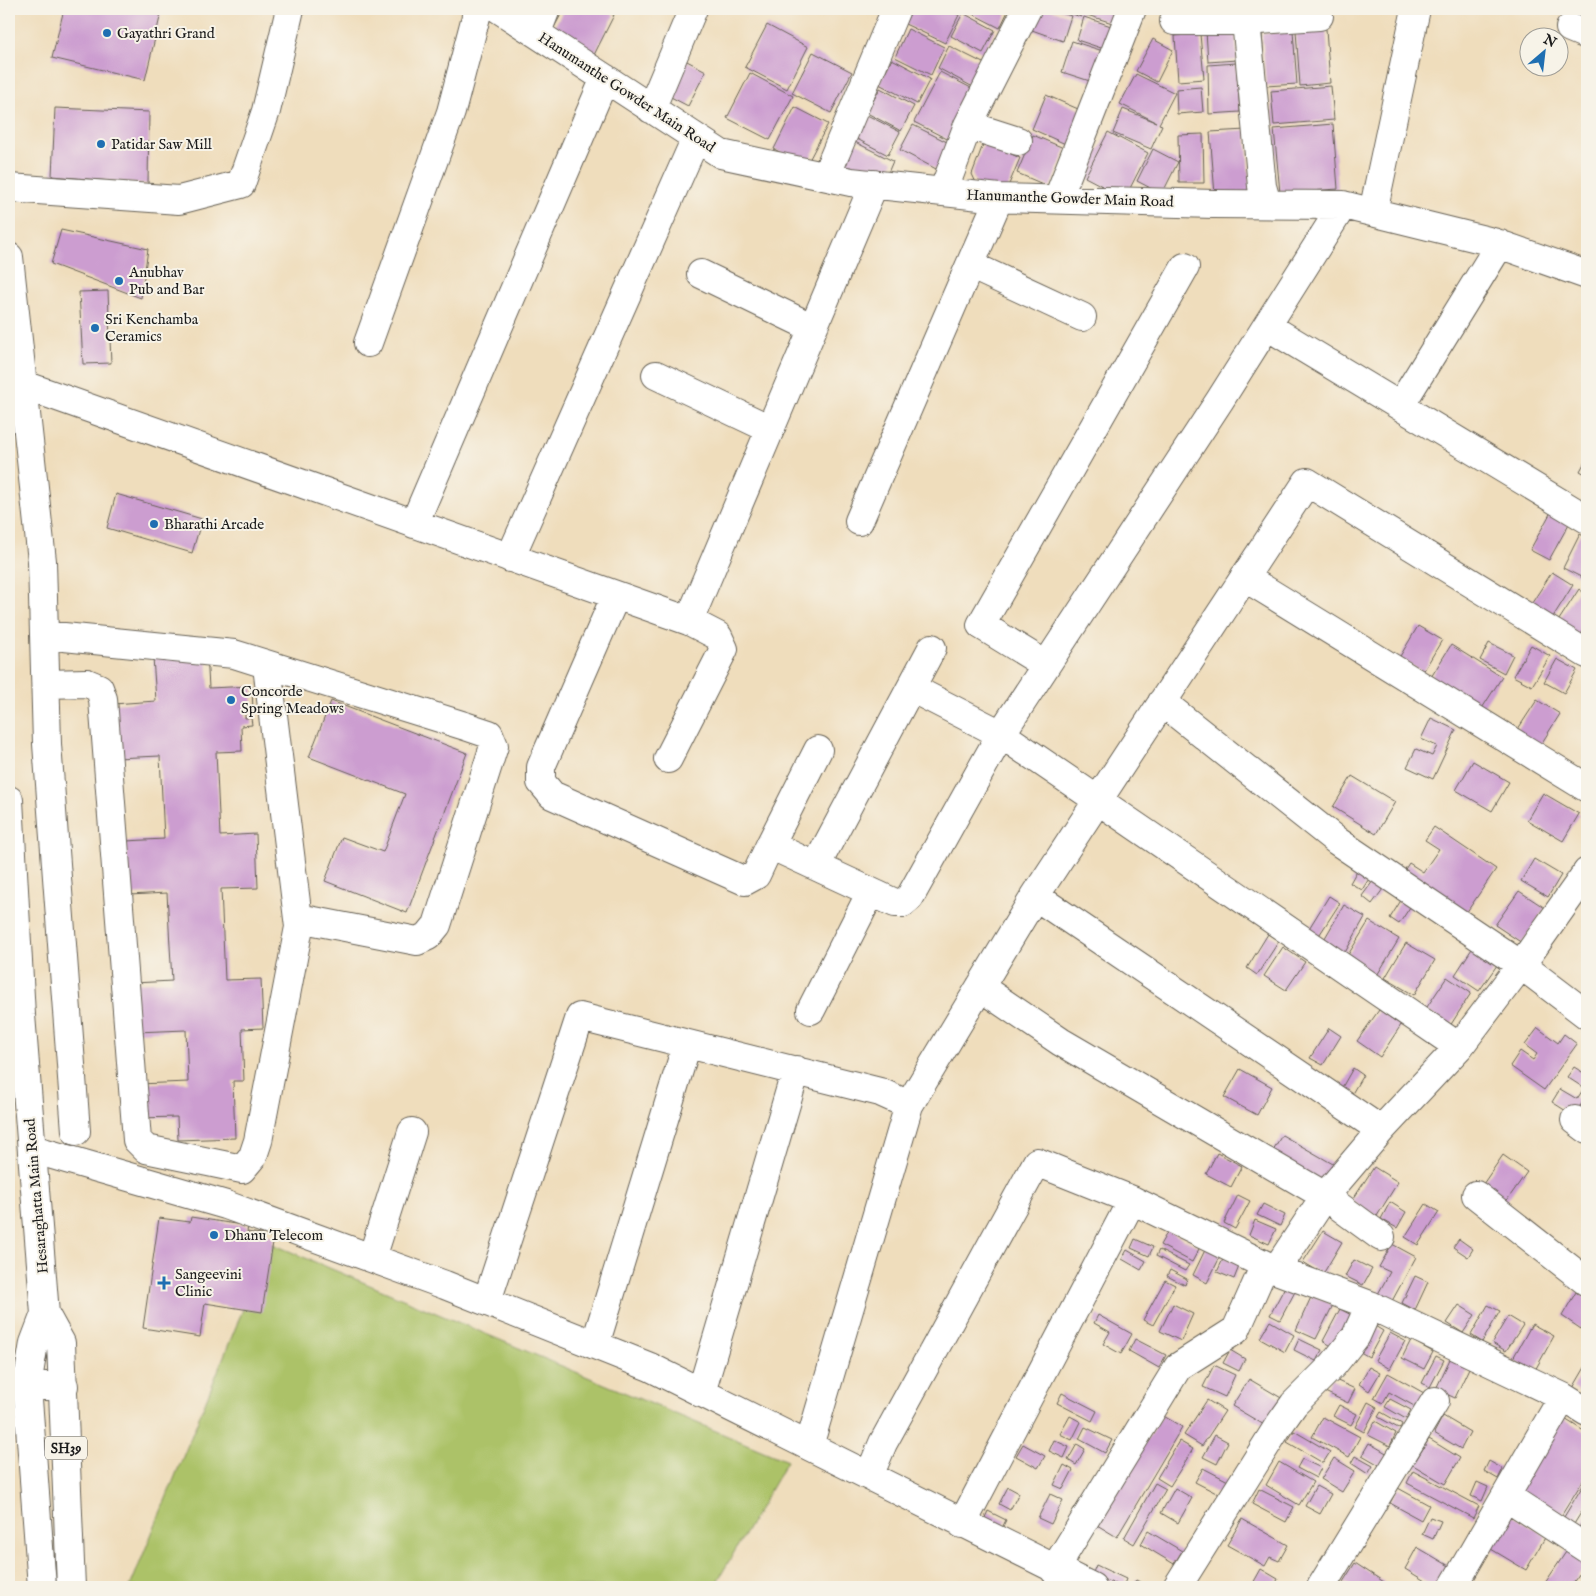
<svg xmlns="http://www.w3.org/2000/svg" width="1596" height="1596" font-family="'IM FELL English',serif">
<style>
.green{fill:#acc267;stroke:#646f42}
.building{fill:#cc9dd0}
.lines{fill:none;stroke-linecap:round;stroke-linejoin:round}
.minor-casing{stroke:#666054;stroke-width:30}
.major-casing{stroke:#666054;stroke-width:30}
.minor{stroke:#fff;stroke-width:28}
.major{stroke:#fff;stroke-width:28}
.poi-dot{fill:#1f6fb2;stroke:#f7f3e8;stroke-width:2}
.labels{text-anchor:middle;stroke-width:4;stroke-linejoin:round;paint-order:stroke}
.shield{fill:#f7f3e8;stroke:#5e5c59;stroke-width:1}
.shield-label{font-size:14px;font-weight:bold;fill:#1c1c1c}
.poi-label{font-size:15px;fill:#1c1c1c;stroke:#f7f3e8;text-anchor:start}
.street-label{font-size:15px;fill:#1c1c1c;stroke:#f7f3e8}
</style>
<rect width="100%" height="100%" fill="#f7f3e8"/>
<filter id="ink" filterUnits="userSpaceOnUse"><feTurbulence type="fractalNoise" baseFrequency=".02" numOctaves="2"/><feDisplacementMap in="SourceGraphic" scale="10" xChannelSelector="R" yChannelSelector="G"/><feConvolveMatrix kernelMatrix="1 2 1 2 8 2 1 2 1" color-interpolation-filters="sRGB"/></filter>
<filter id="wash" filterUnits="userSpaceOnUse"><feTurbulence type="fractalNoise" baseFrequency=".0096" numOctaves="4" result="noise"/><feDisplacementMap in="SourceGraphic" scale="20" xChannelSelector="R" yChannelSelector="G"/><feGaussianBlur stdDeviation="1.12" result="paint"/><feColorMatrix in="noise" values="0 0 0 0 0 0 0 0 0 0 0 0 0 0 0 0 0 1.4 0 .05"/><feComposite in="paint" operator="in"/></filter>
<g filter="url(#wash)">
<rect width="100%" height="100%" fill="#efddbc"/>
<path class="green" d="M270 1243 787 1461 714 1587H130Z"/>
<g id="blocks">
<path class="building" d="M64 9H162L145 80 52 58Z
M564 9H602L614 15 594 55 551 33Z
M758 9H769L767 13Z
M912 9H946L959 15 945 43 905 24Z
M963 9H1009L1000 28Z
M1036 9H1049L1071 16 1063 41 1029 29Z
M1058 9H1083L1081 17Z
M1089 9H1128L1122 26 1087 15Z
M963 13 995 30 983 53 951 36Z
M1084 17 1117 28 1110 51 1077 40Z
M767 25 808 47 787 89 745 67Z
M1235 28 1237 60 1208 62 1206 31Z
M908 29 944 47 931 75 895 57Z
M1326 29 1330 83 1300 86 1296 31Z
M1293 31 1297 84 1266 86 1262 34Z
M1200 34 1204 79 1178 81 1175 36Z
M1153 39 1173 50 1157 82 1136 71Z
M1072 41 1109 53 1099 84 1062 72Z
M949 46 985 64 973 87 938 68Z
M813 52 852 72 831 113 792 93Z
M892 59 930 79 917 104 879 84Z
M685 60 706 71 688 106 667 95Z
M1236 63 1240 112 1209 114 1208 65Z
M940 72 977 91 951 141 914 122Z
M750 73 793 96 770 140 727 118Z
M1136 74 1175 93 1159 124 1162 125 1151 149 1113 133 1123 109 1156 122 1120 104Z
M1331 86 1334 120 1274 125 1271 91Z
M1201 87 1203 112 1177 114 1176 89Z
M880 88 914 106 901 131 867 113Z
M1046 95 1085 112 1070 146 1032 129Z
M795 107 828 124 806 166 774 149Z
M55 108 149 112 148 184 52 176Z
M867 115 900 132 888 155 855 138Z
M1333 124 1338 189 1280 193 1274 129Z
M913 125 951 144 938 170 900 150Z
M1246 130 1250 193 1215 195 1210 132Z
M1108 132 1148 153 1125 198 1085 177Z
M1203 134 1204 183H1179L1178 135Z
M1033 135 1066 149 1050 187 1017 173Z
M855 142 893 161 887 175 839 172Z
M984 142 1020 158 1007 189 978 187 972 174Z
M1153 149 1178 162 1162 194 1137 181Z
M61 230 148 249 141 298 51 264Z
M108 291 111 363 83 364 79 292Z
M1587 458V475L1580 471Z
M116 494 202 519 192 553 107 528Z
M1551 512 1570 522 1549 560 1530 550Z
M1580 534 1587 538V580L1563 568Z
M1552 572 1573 585 1551 620 1530 606Z
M1579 589 1587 595V625L1579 638 1557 623Z
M1418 626 1442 640 1423 672 1399 658Z
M1489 643 1513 655 1504 673 1480 660Z
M1451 645 1502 677 1479 713 1428 682Z
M1531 645 1550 656 1532 686 1513 676Z
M207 654 209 688 252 686 253 712H245V718H251L252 725 241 726 242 751 216 752 220 836 256 834 258 888 221 889 225 980 261 979 263 1028 242 1029 244 1081H233L235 1138 178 1140 177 1117 139 1118 138 1084 188 1082 186 1030 136 1032 134 983 172 981 167 893 129 895 126 841 164 839 160 756 116 758 113 704 156 701 153 657Z
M1557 659 1577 670 1564 693 1544 682Z
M1537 700 1560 714 1538 749 1514 735Z
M331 701 467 753 407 913 325 881 342 837 383 852 405 794 309 757Z
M1431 718 1456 730 1433 779 1407 767 1416 749 1432 756 1437 746 1421 739Z
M1473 761 1509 782 1492 811 1456 790Z
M1352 776 1395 802 1376 834 1333 807Z
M1543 793 1579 814 1563 841 1527 820Z
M1434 827 1496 869 1462 919 1400 877 1409 863 1423 872 1439 849 1425 840Z
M1534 859 1561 875 1548 897 1521 881Z
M1360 865 1373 872 1362 890 1350 883Z
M1376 877 1386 885 1372 904 1362 896Z
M1519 891 1545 908 1522 943 1495 925Z
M1405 894 1414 901 1399 924 1390 918Z
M1329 896 1340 903 1318 937 1308 930Z
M1344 905 1365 917 1343 956 1322 943Z
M1369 921 1399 939 1376 977 1346 958Z
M1268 934 1279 941 1257 975 1247 968Z
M1477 941 1502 958 1479 991 1455 975Z
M1406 943 1435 960 1414 995 1385 978Z
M1283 947 1305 962 1286 990 1264 976Z
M1447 977 1471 993 1450 1026 1425 1010Z
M1379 1010 1401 1025 1380 1057 1357 1041Z
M1329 1028 1341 1036 1323 1065 1310 1058Z
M1538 1028 1558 1043 1564 1034 1577 1044 1544 1090 1510 1066 1520 1051 1533 1060 1537 1054 1525 1045Z
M1574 1067 1587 1075V1095L1574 1116 1552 1102 1560 1089 1577 1099 1584 1088 1567 1077Z
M1353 1068 1363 1075 1350 1097 1340 1091Z
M1240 1069 1272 1087 1257 1115 1224 1097Z
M1282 1135 1333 1164 1322 1184 1270 1155Z
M1217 1153 1242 1166 1231 1187 1206 1174Z
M1503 1155 1527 1172 1505 1203 1481 1187Z
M1374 1167 1398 1182 1377 1216 1352 1201Z
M1238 1195 1250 1201 1235 1229 1224 1223Z
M1390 1202 1406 1212 1397 1228 1381 1219Z
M1263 1204 1285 1215 1280 1226 1257 1215Z
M1426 1204 1439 1212 1418 1245 1405 1237Z
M191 1217 248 1226 247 1232 274 1236 262 1312 205 1303 200 1337 143 1328 159 1218 190 1222Z
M1255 1220 1276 1229 1269 1244 1249 1235Z
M1168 1231 1200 1247 1192 1262 1160 1245Z
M1323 1231 1342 1242 1323 1274 1303 1262Z
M1135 1239 1153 1247 1149 1256 1131 1248Z
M1459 1239 1473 1249 1468 1257 1453 1247Z
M1392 1244 1416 1257 1392 1301 1378 1294 1390 1272 1379 1267Z
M1206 1248 1221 1255 1207 1283 1193 1275Z
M1127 1250 1146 1261 1141 1270 1122 1259Z
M1159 1250 1189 1265 1185 1271 1156 1256Z
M1224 1257 1240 1264 1234 1279 1217 1272Z
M1354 1260 1372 1269 1363 1285 1345 1276Z
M1170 1270 1187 1279 1185 1285 1167 1276Z
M1415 1276 1428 1282 1415 1310 1402 1303Z
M1165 1280 1175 1285 1153 1325 1143 1320Z
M1287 1283 1297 1288 1280 1320 1270 1315Z
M1576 1292 1587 1299V1320L1581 1329 1562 1316Z
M1312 1295 1333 1305 1316 1339 1296 1330Z
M1173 1304 1193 1314 1181 1341 1160 1331Z
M1459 1305 1475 1315 1463 1333 1447 1323Z
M1488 1305 1500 1311 1482 1342 1471 1335Z
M1340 1309 1357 1318 1340 1351 1323 1341Z
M1098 1315 1132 1334 1121 1354 1103 1344 1110 1332 1094 1323Z
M1508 1316 1523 1325 1506 1351 1492 1343Z
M1270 1321 1294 1335 1285 1352 1260 1338Z
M1370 1323 1383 1331 1369 1357 1355 1349Z
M1532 1324 1554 1336 1534 1372 1512 1360Z
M1390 1333 1405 1341 1390 1369 1375 1360Z
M1135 1339 1166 1355 1159 1368 1129 1351Z
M1299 1339 1322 1350 1316 1361 1294 1350Z
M1411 1340 1433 1352 1424 1369 1402 1358Z
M1230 1350 1245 1359 1239 1371 1223 1363Z
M1436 1356 1444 1360 1430 1387 1422 1383Z
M1450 1359 1469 1368 1455 1398 1436 1389Z
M1587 1364V1396L1573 1388Z
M1214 1365 1235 1375 1225 1397 1203 1387Z
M1369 1367 1380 1373 1369 1391 1359 1384Z
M1388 1373 1424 1393 1416 1407 1389 1392 1383 1403 1374 1398Z
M1331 1378 1355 1389 1348 1403 1325 1392Z
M1249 1379 1283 1399 1266 1426 1232 1406Z
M1062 1393 1097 1411 1092 1421 1057 1403Z
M1390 1399 1411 1410 1406 1419 1385 1407Z
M1207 1400 1225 1411 1202 1446 1184 1435Z
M1368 1402 1377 1407 1364 1432 1355 1427Z
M1339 1405 1357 1414 1351 1425 1333 1416Z
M1381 1412 1402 1424 1400 1429 1378 1417Z
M1162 1415 1182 1427 1117 1537 1097 1525Z
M1070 1416 1081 1422 1072 1440 1060 1434Z
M1443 1416 1470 1432 1461 1449 1434 1433Z
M1560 1416 1587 1433V1474L1558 1521 1512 1493Z
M1323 1417 1360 1437 1349 1457 1312 1437Z
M1375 1421 1396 1433 1390 1446 1368 1435Z
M1085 1427 1112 1440 1105 1453 1079 1439Z
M1294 1431 1330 1452 1323 1463 1287 1442Z
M1215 1435 1228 1442 1217 1464 1203 1457Z
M1429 1439 1460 1458 1445 1484 1413 1465Z
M1054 1440 1069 1447 1064 1458 1049 1451Z
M1179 1441 1193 1449 1170 1486 1157 1478Z
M1369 1443 1388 1454 1381 1466 1362 1455Z
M1023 1444 1045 1456 1038 1468 1016 1456Z
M1077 1444 1085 1449 1076 1465 1068 1460Z
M1355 1456 1373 1466 1368 1474 1351 1463Z
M1334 1458 1355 1471 1342 1492 1321 1479Z
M1302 1459 1321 1468 1316 1478 1297 1468Z
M1489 1461 1503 1469 1498 1479 1484 1471Z
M1279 1462 1313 1482 1299 1505 1266 1485Z
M1064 1465 1073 1470 1063 1489 1054 1485Z
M1203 1468 1230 1482 1222 1496 1195 1482Z
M1413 1471 1479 1506 1473 1518 1407 1483Z
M1477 1482 1488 1487 1482 1501 1471 1496Z
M1585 1482 1587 1503 1571 1529 1561 1522Z
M1155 1483 1166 1489 1134 1544 1124 1538Z
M1316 1486 1331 1494 1320 1514 1305 1506Z
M1008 1487 1019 1493 1010 1510 999 1504Z
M1175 1488 1192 1498 1178 1523 1161 1513Z
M1398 1488 1429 1505 1421 1520 1390 1503Z
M1259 1489 1294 1507 1286 1522 1252 1504Z
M1050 1494 1063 1500 1051 1524 1038 1518Z
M988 1511 1006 1520 1001 1530 983 1522Z
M1587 1513V1536L1578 1530Z
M1511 1515 1546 1536 1526 1570 1491 1549Z
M1430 1517 1441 1521 1433 1539 1422 1534Z
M1242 1519 1288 1545 1279 1561 1270 1557 1265 1566 1227 1545Z
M1148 1531 1182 1551 1174 1564 1141 1544Z
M1417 1547 1451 1567 1440 1587H1435L1405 1569Z
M1568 1549 1587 1563 1570 1587H1552L1545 1583Z
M1355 1563 1384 1582 1381 1587H1352L1343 1582Z
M1096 1565 1126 1579 1123 1587 1092 1575Z
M1261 1569 1278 1579 1274 1587H1251Z
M1587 1578V1587H1582Z
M1136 1580 1149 1587H1132Z"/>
</g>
</g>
<g filter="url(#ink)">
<use href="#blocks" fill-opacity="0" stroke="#666054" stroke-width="1"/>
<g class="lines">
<g class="minor-casing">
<path id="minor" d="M499 9 721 154 851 182 999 198 1214 204 1343 205 1493 242 1587 275
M1174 21H1246L1319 16
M1246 21 1262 186 1267 204
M1570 28 1587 35
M537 32 546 9
M651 109 693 9
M968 125 1018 141
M826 176 896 9
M9 188 179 200 241 184 266 111 290 9
M943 192 968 125 1027 9
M1058 198 1132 9
M1343 205 1220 400 1001 734 1459 1047 1521 965 1587 872
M1373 212 1416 9
M9 257 42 561 47 744 76 1131
M970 265 1082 317
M701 274 813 328
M1267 326 1587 519
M368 343 451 112 478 9
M656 375 770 429
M24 385 689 621 718 636 724 649 668 759
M1400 406 1500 244
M859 521 999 198
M414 524 605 78
M510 558 696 138
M1244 577 1587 788
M616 595 541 767V782L552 795 745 881 756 875 770 845 895 903H903L910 897 1001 734 911 688
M689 621 874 184
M44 635 234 654 465 726 489 734 494 746 437 925 428 936 417 941 309 920 299 927 258 1141 253 1156 242 1169 146 1149 137 1140 103 699 99 688 87 683 46 684
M1046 665 981 625 1185 267
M267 666 299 927
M1162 702 1337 841 1521 965 1587 1015
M770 845 818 750
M816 866 932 648
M1035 896 1307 482 1587 654
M980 987 1061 1042 1325 1196 1381 1237
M811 1010 871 892
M1575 1120 1587 1129
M1381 1130 1459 1047
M32 1149 226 1205 445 1285 650 1367 1092 1587
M1476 1195 1587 1282
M372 1258 412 1132
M487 1301 580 1017 880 1092 909 1105
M595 1345 687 1044
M9 1382 27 1386H64
M701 1393 796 1070
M809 1446 909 1105 1035 896 1381 1130 1325 1196 1276 1270
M869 1476 883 1443 1037 1162 1132 1200 1276 1270 1370 1305 1563 1397 1587 1412
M1506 1496 1587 1549
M962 1524 1132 1200
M1054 1570 1178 1367 1236 1330 1265 1265
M1177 1587 1277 1428 1294 1404 1333 1365 1356 1336 1370 1305
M1321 1587 1435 1401
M1453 1587 1563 1397"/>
</g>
<g class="major-casing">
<path id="major" d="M9 800 21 1015 45 1314 61 1343 71 1587
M42 1587 27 1386 34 1343 45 1314"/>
</g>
<use href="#minor" class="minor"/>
<use href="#major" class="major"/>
</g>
</g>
<g class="poi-dot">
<circle cx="107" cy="33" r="5"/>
<circle cx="101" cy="144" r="5"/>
<circle cx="119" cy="281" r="5"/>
<circle cx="95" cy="328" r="5"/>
<circle cx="154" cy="524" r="5"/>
<circle cx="231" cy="700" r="5"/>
<circle cx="214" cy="1235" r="5"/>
<path d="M161.5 1275.5h5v5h5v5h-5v5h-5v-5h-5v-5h5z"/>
</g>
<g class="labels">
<rect class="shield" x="45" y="1436.5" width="42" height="23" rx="4"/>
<g class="shield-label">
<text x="66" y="1453">SH39</text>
</g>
<g class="poi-label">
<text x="117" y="38">Gayathri Grand</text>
<text x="111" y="149">Patidar Saw Mill</text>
<text x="129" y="277">Anubhav<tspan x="129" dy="17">Pub and Bar</tspan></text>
<text x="105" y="324">Sri Kenchamba<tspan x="105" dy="17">Ceramics</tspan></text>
<text x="164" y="529">Bharathi Arcade</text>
<text x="241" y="696">Concorde<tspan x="241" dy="17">Spring Meadows</tspan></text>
<text x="224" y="1240">Dhanu Telecom</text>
<text x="175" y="1279">Sangeevini<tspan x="175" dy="17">Clinic</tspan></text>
</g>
<g class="street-label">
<text transform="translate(627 92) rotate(33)" y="5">Hanumanthe Gowder Main Road</text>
<text transform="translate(1070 198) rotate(2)" y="5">Hanumanthe Gowder Main Road</text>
<text transform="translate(36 1196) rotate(-95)" y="5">Hesaraghatta Main Road</text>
</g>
</g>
<rect width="1596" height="1596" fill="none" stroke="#f7f3e8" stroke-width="30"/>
<g transform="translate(1544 52) rotate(28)"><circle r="24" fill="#f7f3e8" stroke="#9f9d96"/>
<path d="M0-4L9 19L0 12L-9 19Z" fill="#1f6fb2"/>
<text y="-8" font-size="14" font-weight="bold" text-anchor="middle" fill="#1c1c1c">N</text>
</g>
</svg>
